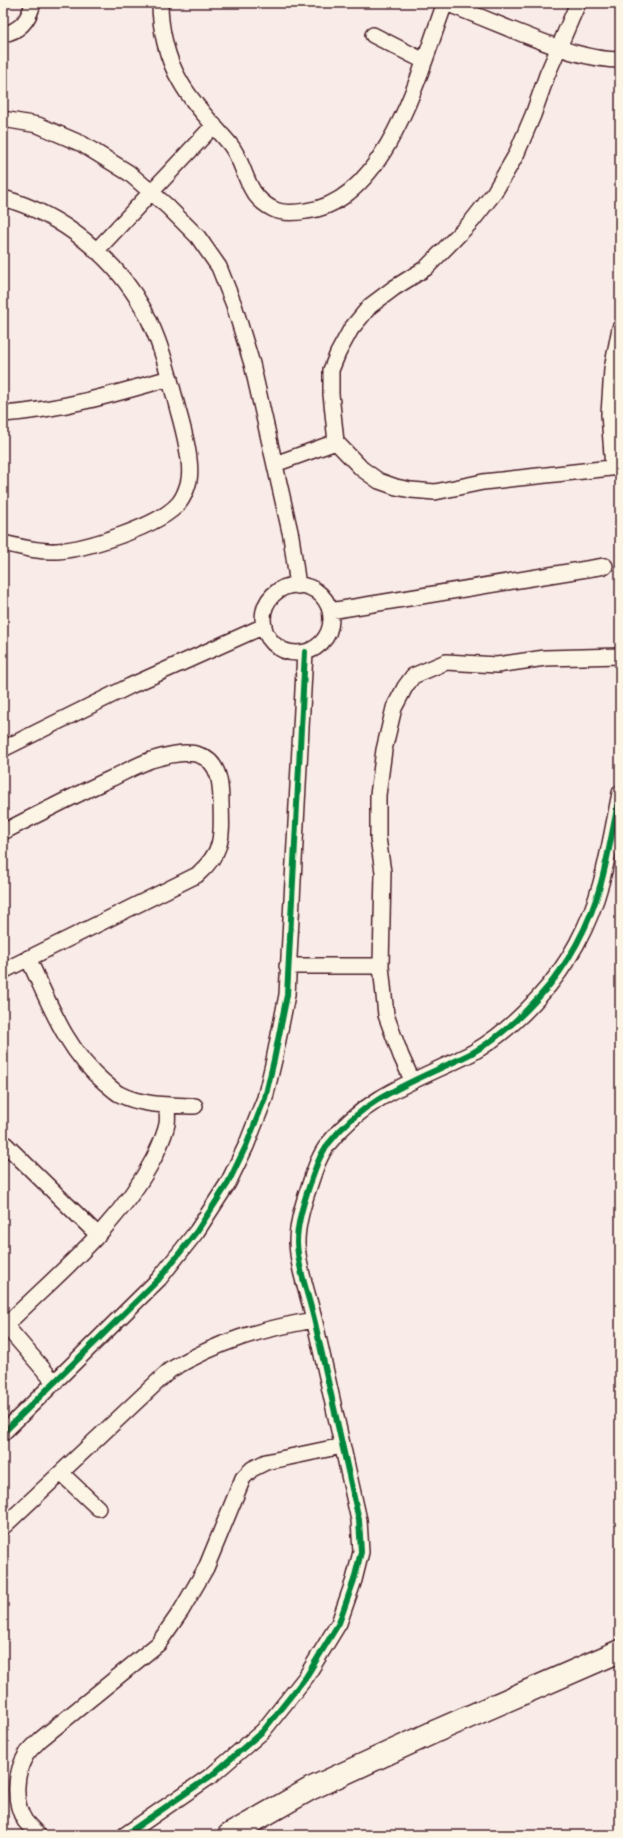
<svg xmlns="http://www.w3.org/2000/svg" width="623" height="1838" font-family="Mali,sans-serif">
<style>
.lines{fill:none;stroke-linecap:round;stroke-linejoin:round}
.minor-casing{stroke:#4a1f2b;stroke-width:18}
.secondary-casing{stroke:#4a1f2b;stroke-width:25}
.minor{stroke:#fcf5e5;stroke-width:15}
.secondary{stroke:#fcf5e5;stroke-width:22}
.cycleway-casing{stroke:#fcf5e5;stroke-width:8}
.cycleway{stroke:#00873e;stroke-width:6}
</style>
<rect width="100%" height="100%" fill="#f9ebe7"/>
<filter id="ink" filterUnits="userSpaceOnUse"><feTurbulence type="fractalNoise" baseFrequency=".025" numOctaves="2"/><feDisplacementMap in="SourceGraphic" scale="8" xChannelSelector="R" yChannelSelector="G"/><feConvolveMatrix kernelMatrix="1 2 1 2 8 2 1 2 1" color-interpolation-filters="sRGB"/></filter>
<g filter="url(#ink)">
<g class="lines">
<g class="minor-casing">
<path id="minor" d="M160 3C160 29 167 59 180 81 192 103 213 124 229 143 247 164 243 194 273 209 283 214 295 213 306 211 387 202 421 67 445 3
M446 3C471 13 495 23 520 33 551 45 586 60 620 60
M578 3 547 75 533 115 516 155 494 193 472 221 426 268 394 288 370 306 351 329 338 353 331 370V394L336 442 362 469 379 481 396 487 411 490 435 492 483 482 620 467
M3 34C21 31 29 19 33 3
M373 35 424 61
M3 119 38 125 82 144 129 173 167 206 198 237 219 267 234 305 252 364 291 536 298 586
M3 198C61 214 115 257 144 310 161 341 169 376 178 410 183 428 194 466 188 484 186 491 183 498 179 503 160 526 86 549 57 551 39 552 20 547 3 543
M96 251 214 125
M3 414C60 410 115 394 170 378
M275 464 336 442
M613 468 609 414 612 369 620 328
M263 619a34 34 0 1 1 68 0a34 34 0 1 1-68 0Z
M330 611 605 566
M3 749 130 686 264 626
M3 832C38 814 73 796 110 779 123 773 137 765 151 760 164 756 185 750 199 755 220 762 221 785 221 804 222 837 224 851 197 875L3 971
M28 958C49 1002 66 1051 105 1083 109 1086 114 1091 119 1094 142 1106 170 1105 195 1106
M287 966H381
M412 1080 401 1056 386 1015 381 966 383 872 378 838V795L384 750 394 708 405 687 413 676 446 662 497 665 545 658 620 656
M3 1142 98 1235
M6 1326 55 1383
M3 1328C56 1275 119 1226 154 1158 159 1147 165 1135 167 1124 168 1118 167 1111 167 1105
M3 1433 159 1279 197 1231 228 1183 246 1146 265 1098 274 1060 287 995 305 652
M61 1473 98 1508
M3 1527 170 1370C220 1341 257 1330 314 1320
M38 1835C34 1830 29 1826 25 1821 13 1802 15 1773 26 1755 30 1749 36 1744 41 1739L158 1644 181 1611 206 1568 243 1478 252 1469 266 1462 342 1446
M125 1835 212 1775 263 1731 306 1677 339 1623 354 1580 361 1552 359 1520C344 1454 330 1389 315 1323 309 1296 298 1270 297 1242 297 1224 303 1204 309 1187 314 1172 319 1155 329 1143 366 1095 421 1079 472 1053 497 1039 520 1018 539 997 568 966 590 924 601 883 609 853 614 823 620 793"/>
</g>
<g class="secondary-casing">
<path id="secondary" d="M229 1835 310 1789 434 1732 620 1651"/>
</g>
<use href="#minor" class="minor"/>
<use href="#secondary" class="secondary"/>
<g class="cycleway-casing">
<path id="cycleway" d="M3 1433 159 1279 197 1231 228 1183 246 1146 265 1098 274 1060 287 995 305 652
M125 1835 212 1775 263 1731 306 1677 339 1623 354 1580 361 1552 359 1520C344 1454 330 1389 315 1323 309 1296 298 1270 297 1242 297 1224 303 1204 309 1187 314 1172 319 1155 329 1143 366 1095 421 1079 472 1053 497 1039 520 1018 539 997 568 966 590 924 601 883 609 853 614 823 620 793"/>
</g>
<use href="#cycleway" class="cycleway"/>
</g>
</g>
<rect width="623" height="1838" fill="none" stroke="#fcf5e5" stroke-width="16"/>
<rect x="8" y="8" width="607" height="1822" fill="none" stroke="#4a1f2b" stroke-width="1.5" filter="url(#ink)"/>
</svg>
